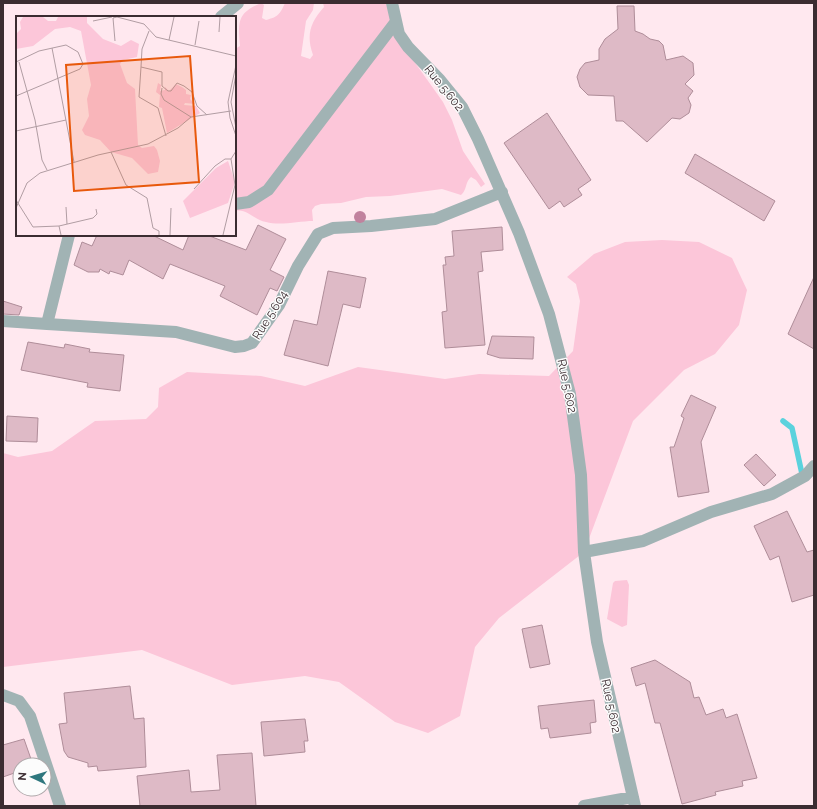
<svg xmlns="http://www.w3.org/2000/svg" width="817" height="809" font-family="Raleway,sans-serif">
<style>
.green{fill:#fcc6d9}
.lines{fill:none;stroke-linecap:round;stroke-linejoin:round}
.stream{stroke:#5bd2dd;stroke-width:5.5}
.building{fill:#debac6;stroke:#af8d99}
.street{stroke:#a1b3b4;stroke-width:12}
.tree{fill:#c1829e}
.labels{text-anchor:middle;stroke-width:3;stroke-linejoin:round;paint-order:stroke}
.street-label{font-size:12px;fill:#3b2c31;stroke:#fcfcfc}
.inset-road{fill:none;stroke:#b19da3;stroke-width:1}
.view{fill:#e8590c;fill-opacity:0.15;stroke:#e8590c;stroke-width:2}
.inset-edge{fill:none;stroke:#3b2c31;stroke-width:2}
</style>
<rect width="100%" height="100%" fill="#ffe8ef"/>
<path class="green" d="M261 3 264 5 262 18 266 20C278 17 280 14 285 3H314L313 10 306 21 301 56 310 59 313 55C306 35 310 23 324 7L323 3H386L396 36 443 102 452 120 463 151 485 184 481 187 476 180 471 177C465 182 467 190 461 195L442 189 390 196 366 197 341 203 321 204 315 206 312 210 313 221C299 221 280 226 266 222 254 220 247 208 235 211V49L240 46C238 22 237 13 261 3Z
M662 240 699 242 732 258 747 290 739 325 715 354 684 370 633 421 584 552 499 618 475 647 460 716 428 733 395 722 339 682 305 676 232 685 142 650 3 667V453L18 457 52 451 95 421 146 419 158 407 159 388 187 372 261 376 305 386 358 367 445 379 479 374 549 376 573 351 580 301 576 284 567 277 594 254 625 242Z
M627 580 629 585 627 625 622 627 607 619 613 583 615 581Z"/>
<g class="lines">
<path class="stream" d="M783 421 792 428 802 474"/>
</g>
<path class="building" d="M617 6H634L635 31 643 34 650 39 659 41 663 45 666 60 683 56 693 63 694 75 685 84 693 91 688 98 691 105 689 113 680 119 672 118 647 142 623 121H616L614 96 588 95 580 87 577 77 580 69 585 63 599 60V49L605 39 618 29Z
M547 113 591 180 578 189 582 195 564 207 560 201 549 209 504 143Z
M695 154 775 201 764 221 685 173Z
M258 225 286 239 270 270 284 277 277 291 270 288 257 315 220 296 225 286 170 264 163 279 129 260 123 275 110 271 109 274 100 269 99 272H88L74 265 82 242 92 246 97 235H152L183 250 189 235H207L246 250Z
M502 227 503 250 481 252 483 271 478 272 485 345 445 348 442 312 447 311 443 265H446L445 257 454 256 452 231Z
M328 271 366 278 360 308 343 304 328 366 284 355 294 320 317 325Z
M814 277V349L788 334Z
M3 301 22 307 19 315 3 314Z
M492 336 534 337 533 359 500 358 487 354Z
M28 342 64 348 65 344 90 349 89 352 124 355 120 391 87 387 88 383 21 370Z
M691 395 716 407 701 442 709 492 678 497 670 447H674L684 418 681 416Z
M7 416 38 418 37 442 6 441Z
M756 454 776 475 764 486 744 465Z
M787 511 807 552 814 550V595L792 602 779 556 770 560 754 526Z
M542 625 550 664 530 668 522 629Z
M655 660 690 682 694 698 699 697 706 715 723 709 726 718 737 714 757 778 742 781 743 786 715 792 716 795 682 804 660 723H655L645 683 636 686 631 668Z
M130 686 134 719 144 718 146 767 98 771 97 766 88 767V763L68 757 64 751 59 724 67 723 64 693Z
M594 700 596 722 590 723 591 733 550 738 548 728 541 729 538 706Z
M305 719 308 741H304L305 752 264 756 261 722Z
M24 739 32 762 20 765V771L3 777V745Z
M252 753 256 806H140L137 776 189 770 191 792 220 790 217 755Z"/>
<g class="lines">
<path class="street" d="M392 3 399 34 408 47 440 80 462 107 478 139 519 233 549 314 570 394 581 475 584 552 597 642 635 806
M221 17 238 3
M235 204 249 202 268 190 395 23
M69 235 47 324 176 332 235 347 244 346 252 343 279 305 298 266 318 234 333 228 371 226 435 219 502 192
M3 321 47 324
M584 552 643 541 711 512 772 494 805 476 814 466
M3 695 19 701 30 716 60 806
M584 806 633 797"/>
</g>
<circle class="tree" cx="360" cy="217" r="6"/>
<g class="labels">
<g class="street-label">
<text transform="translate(444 88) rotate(51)" y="4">Rue 5.602</text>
<text transform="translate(270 315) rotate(-58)" y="4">Rue 5.604</text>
<text transform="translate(567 386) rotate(78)" y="4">Rue 5.602</text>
<text transform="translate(611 706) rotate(78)" y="4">Rue 5.602</text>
</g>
</g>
<g transform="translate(16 16)">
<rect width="220" height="220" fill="#ffe8ef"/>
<path d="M7 1H27L32 5H40L42 1H71V7L87 23 105 30 115 24 123 28 121 41 107 44 104 48 111 67 119 73 122 129 126 132 138 130 141 134 144 145 142 156 132 158 116 142 95 136 84 124 69 119 66 114 73 100 71 83 75 69 65 15 54 11 39 13 17 30 0 33V18L5 13 4 6ZM142 67 145 69 144 75 149 74V71L153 75 160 68 166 71 170 74V78L175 79 174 83 179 88 169 87 168 89 180 90 184 97 151 117 146 92 143 91 144 79 140 76ZM212 145 219 166 212 187 174 202 167 185 200 152Z" fill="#fcc6d9"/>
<path class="inset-road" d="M77 5 96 1M203 16 204 1M153 24 158 1M99 25 97 2 101 1 128 8 140 21 220 40M179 29 183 5M36 32 58 146M0 46 23 35 50 29 62 36 67 48 64 53 0 80M3 46 19 104 26 144 31 154M220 49 212 86 214 102 220 120M125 51 126 33 133 15M220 58 215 86 220 112M146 72 145 78 148 84 175 101M0 115 50 104M150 120 142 92 123 81 125 51 146 56V70L152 75H155L161 67 168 70 176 76 181 90 191 99M95 136 110 169 131 182 137 212 143 215V219M178 173 199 150 209 143H215M0 184 17 211 43 210 45 219M50 191 51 208M0 192 11 167 24 157 82 139 132 128 162 112 175 101 215 95M43 210 77 202 81 198 80 193M154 219 155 192M207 219 219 169 215 143 220 135"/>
<path class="view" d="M174 40 183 166 58 175 50 49Z"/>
<rect width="220" height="220" class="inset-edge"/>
</g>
<rect width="817" height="809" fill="none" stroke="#3b2c31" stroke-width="8"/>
<g transform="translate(32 777) rotate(274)"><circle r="19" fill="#fcfcfc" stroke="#afa9ab"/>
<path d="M0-3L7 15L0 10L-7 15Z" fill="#2e777e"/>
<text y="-6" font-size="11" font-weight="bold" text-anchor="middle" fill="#3b2c31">N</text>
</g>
</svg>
